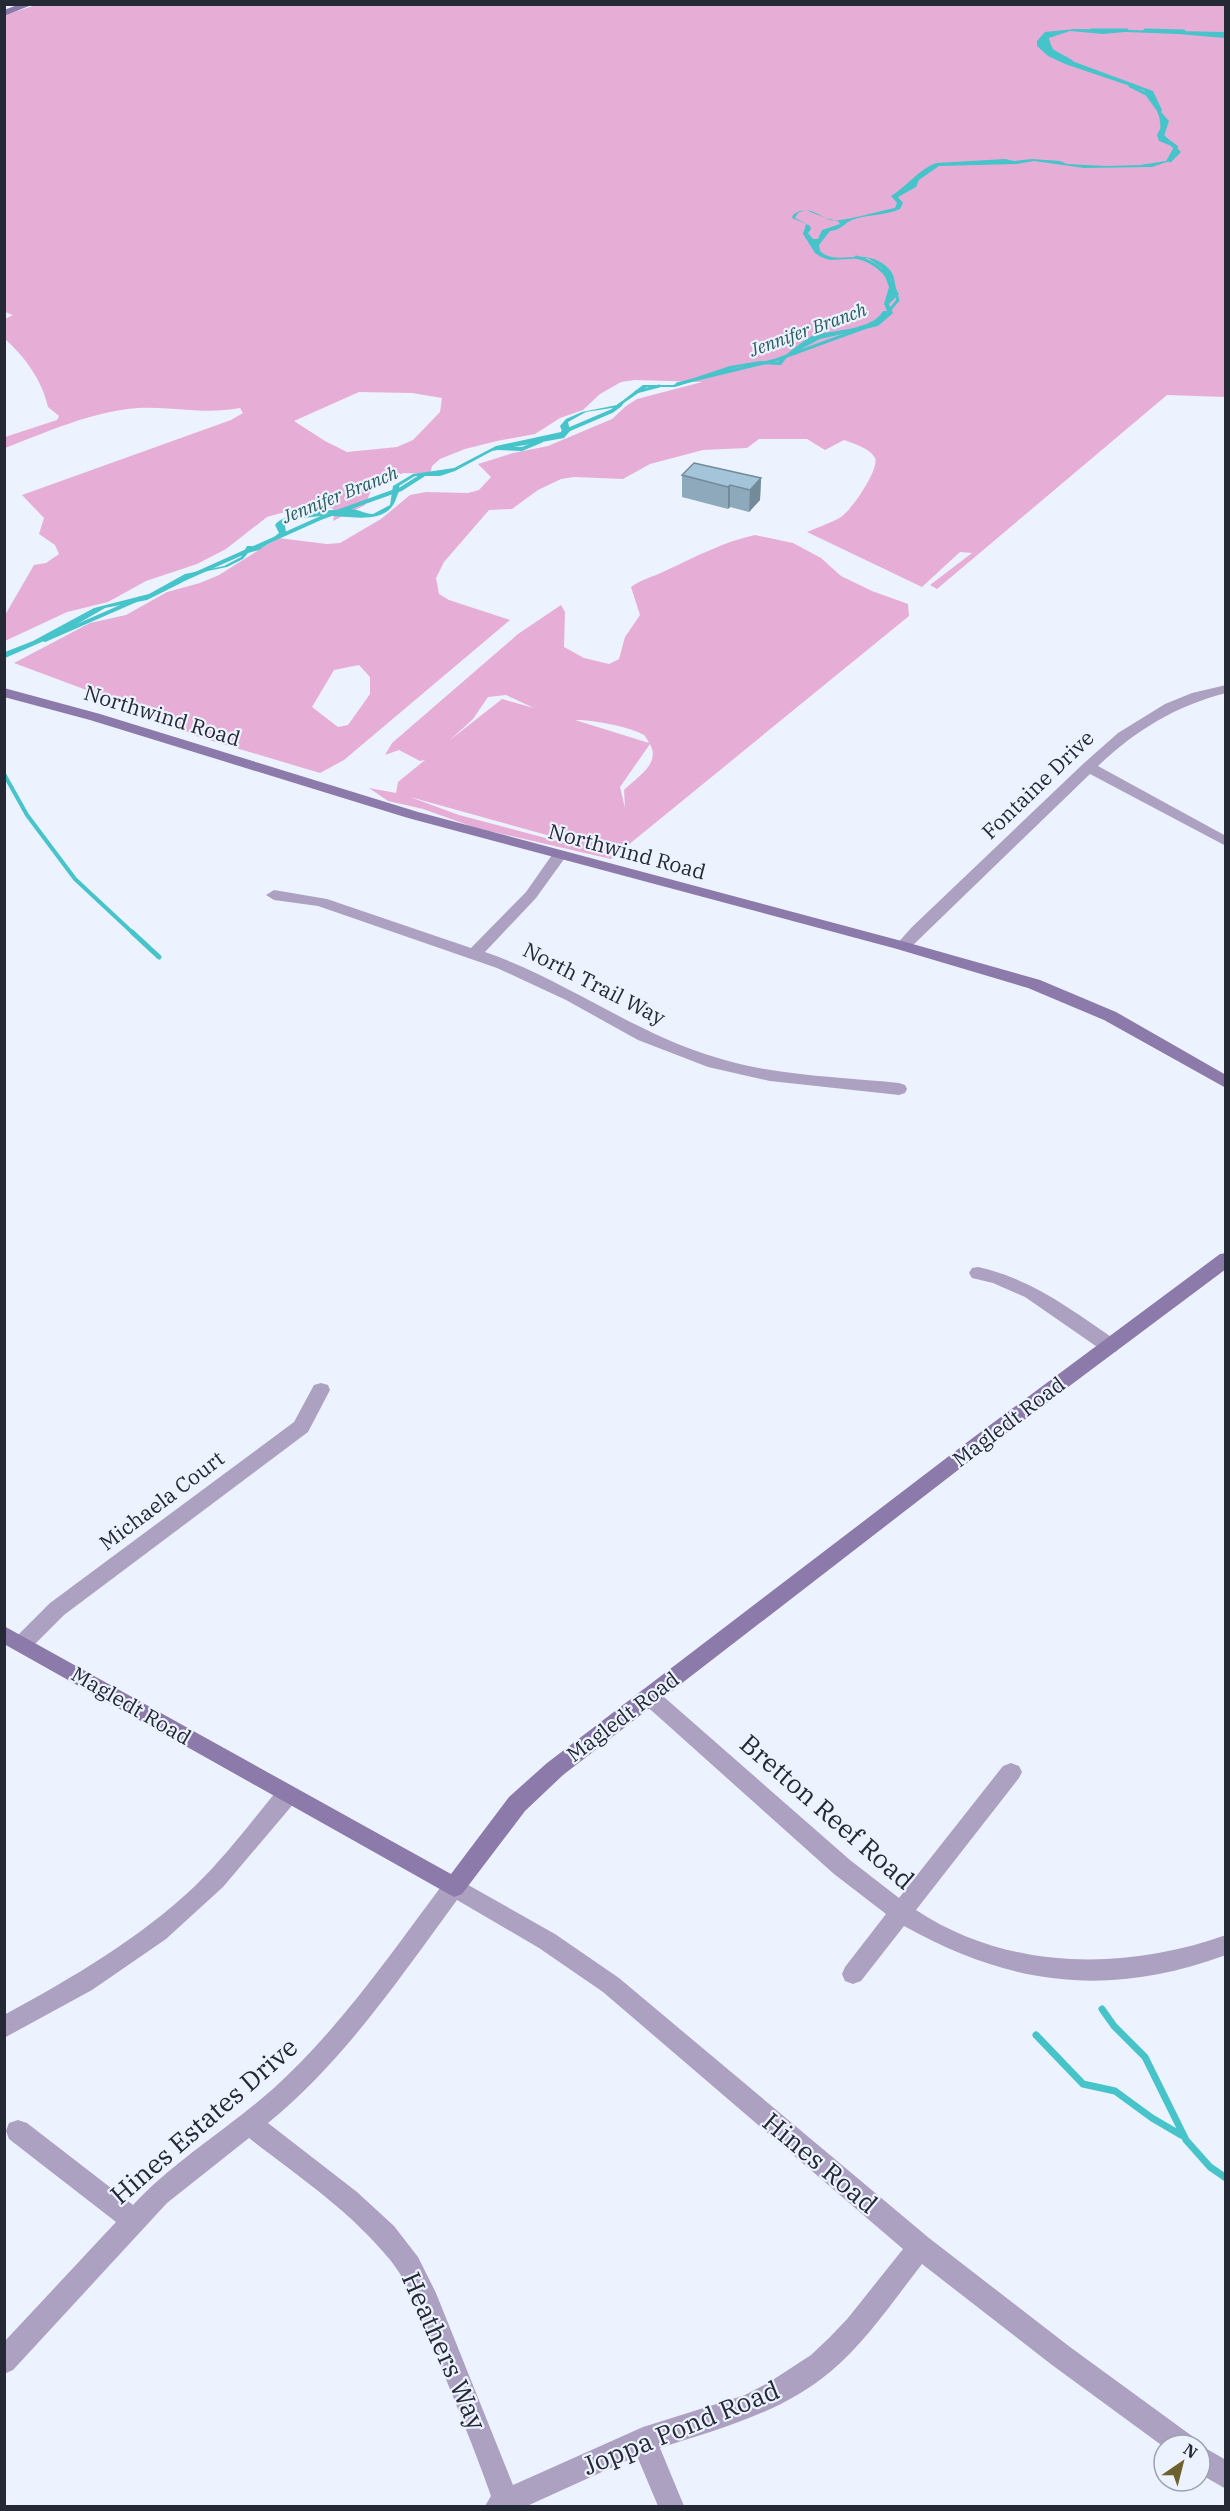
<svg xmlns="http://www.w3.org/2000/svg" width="1230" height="2511" font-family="'IBM Plex Serif',serif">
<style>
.green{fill:#e6aed7;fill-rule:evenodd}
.water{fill:#46c4ca;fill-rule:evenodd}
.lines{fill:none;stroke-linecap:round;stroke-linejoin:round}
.stream-far3{stroke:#46c4ca;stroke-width:3}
.stream-far2{stroke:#46c4ca;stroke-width:4}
.stream-far1{stroke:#46c4ca;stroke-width:5}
.stream{stroke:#46c4ca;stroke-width:7}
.street{fill:#ada1c2;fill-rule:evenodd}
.secondary{fill:#8c7aaa;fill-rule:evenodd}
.wall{fill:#8da9bb}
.shaded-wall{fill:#738a98}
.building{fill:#a4c5d9;stroke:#738a98;stroke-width:1.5}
.labels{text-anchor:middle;stroke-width:4.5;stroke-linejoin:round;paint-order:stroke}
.far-water-label{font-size:18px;font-style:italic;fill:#295d60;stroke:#edf2ff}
.street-label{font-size:21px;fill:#242935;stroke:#edf2ff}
.near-street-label{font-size:26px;fill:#242935;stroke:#edf2ff}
</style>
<rect width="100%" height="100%" fill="#edf2ff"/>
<path class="green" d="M36 5H1225V397L1167 395 937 589 930 585 972 553 960 552 922 587 807 532C818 527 831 523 841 517 851 511 880 469 875 458 870 448 854 444 844 440L825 450 807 439H759L747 448 703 450 650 464 623 479 574 477 561 479 538 490 512 509 489 510 444 562 436 578 439 594 449 600 510 620 344 760 320 773 196 736 148 713 14 663 90 623 126 615 167 592 200 583 219 575 278 538 327 544 340 543 381 519 410 495 426 492 468 493 479 490 491 477 478 464 513 453 548 446 612 419 626 406 637 399 702 382 635 380 621 382 600 394 583 410 560 418 535 434 497 441 465 449 440 459 432 466 430 474 404 473 391 477 371 491 365 505 333 521 335 510 328 507 299 508 267 517 226 549 197 564 146 581 108 602 67 612 5 641V615L34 565 46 563 59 554 55 545 39 534 44 518 22 495 231 420 243 413 240 408C202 415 174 406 138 408 93 411 47 432 5 448V437L57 420 59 416 48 407C42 380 25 357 5 339V319L13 315 5 312V15ZM359 392 412 393 442 398 440 412 413 440 397 447 347 452 325 441 294 421ZM359 665 370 677V694L348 725 338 727 312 707 334 670Z
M755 535 793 543 821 558 841 576 872 591 908 604 909 616 611 859 476 828 423 809 388 801 369 788 396 793 398 782 425 760 420 761 399 750 385 755 392 743 518 634 561 605 565 612 564 647 584 658 609 664 619 659 625 637 640 615 631 587C642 579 653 577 665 571 695 557 723 542 755 535ZM506 695 534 708 502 699 450 740 473 719 488 697ZM575 720C589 719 632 727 644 735 645 736 649 742 649 743ZM650 744C661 764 637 777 624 790L625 808 620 787ZM410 797 579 844H568L459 815Z"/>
<path class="water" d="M1075 29 1225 32V38L1178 34 1125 32 1103 34 1070 31 1049 38C1051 47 1054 53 1064 58L1153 91 1162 110 1161 112 1169 121 1164 136 1178 146 1177 154 1173 160 1152 167 1084 168 1034 161 1017 164 939 166 919 180 916 187 898 197 903 203 900 209C885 216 867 214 852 220 843 224 841 230 830 231L819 245 820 251C838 268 865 244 889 269 897 277 893 287 899 294L889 304 893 313 878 326 820 339 788 356 781 365 759 364 739 367 675 387H647L618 407 586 412 568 422 570 431 564 438 492 451 455 471 440 476H415L399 486C400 492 398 493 396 499 386 528 344 514 321 516 309 517 296 519 284 521L286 532 259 550 248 553 243 559 227 567 193 574 181 583 147 600 105 608 60 634 5 658V652L33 641 94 608 149 594 185 574 224 566 241 557 247 546H252L253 549 263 546 279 533 275 525C284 511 334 510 350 509 358 509 365 514 373 514L390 505 393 486 413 474 454 468 496 446 561 432 562 431 560 426 566 419 582 412 617 405 643 385H673L730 366 760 361 778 362C783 356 806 339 812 336 833 329 872 331 883 311H887L884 304 889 287 882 268 868 258 830 260 821 257 815 253 803 234 806 224 792 218 793 215C807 204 818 215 830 220 840 223 882 210 895 208L897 203 891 196C906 187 919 169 936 163L1005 159 1014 161 1032 159 1060 161 1067 164 1106 166 1140 165 1166 161 1174 147 1159 141 1157 135 1162 125 1157 111 1144 93 1145 91 1065 64 1048 56 1037 46V41L1045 32ZM805 210C817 214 826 219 838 221L840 224 822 230 818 239H813L808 233 811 229 810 226 795 218 798 213Z"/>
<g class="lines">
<path class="stream-far3" d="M1091 30H1127
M1145 30 1184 31
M1053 51 1071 61
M1130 86 1148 95
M1161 118 1163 136 1179 152 1170 161
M856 257C878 262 893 278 898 300L888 312
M677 384 776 360 872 325
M636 392 659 386
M618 406 622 403"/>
<path class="stream-far2" d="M563 432 612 411 620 405
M498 448 522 449 541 441
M182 580 323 517 401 489 423 475
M45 640 141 598
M4 774 27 815 75 879 134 934"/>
<path class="stream-far1" d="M132 932 159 957"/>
<path class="stream" d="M1102 2009 1114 2026 1145 2057 1186 2140 1210 2167 1226 2178
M1036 2035 1083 2084 1115 2091 1152 2118 1181 2135"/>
<path class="street" d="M1226 685V693C1175 706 1135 731 1098 766L1226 836V846L1090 774 909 949H897L895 946 912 927 1083 764 1118 733 1165 704 1192 693Z
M559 850 567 855 536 898 485 952C566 980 635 1034 718 1058 776 1076 839 1077 899 1083L905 1085 907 1089 905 1093 899 1095 770 1081 708 1067 638 1040 566 1000 497 968 318 906 274 900 266 895 274 890 327 899 471 948 526 892 554 852Z
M978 1267C1032 1279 1072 1310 1117 1341L1119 1346 1117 1351 1110 1353 1103 1351 1025 1297 993 1283 972 1278 969 1273 972 1268Z
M321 1383 328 1385 330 1390 308 1432 64 1615 29 1650 22 1652 15 1650 12 1644 15 1638 50 1603 294 1422 314 1385Z
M649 1687 656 1690 850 1860 899 1898 1003 1766 1011 1763 1019 1766 1022 1772 1019 1778 916 1910C1008 1971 1125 1971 1226 1935V1955C1109 1998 1011 1986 904 1926L861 1981 853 1984 845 1981 842 1974 845 1967 886 1914 834 1874 642 1702 638 1696 642 1690Z
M287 1786 295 1788 298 1795 295 1802 223 1887 166 1939 92 1990 4 2038V2015C72 1978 139 1939 195 1886 226 1856 252 1821 279 1788Z
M454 1877 555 1934 619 1978 929 2238 1070 2347 1192 2436 1196 2445H1164V2447L1052 2365 922 2264C893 2301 866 2342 830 2372 781 2413 719 2429 660 2448L684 2506H658L637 2456 527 2506H485L491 2496C475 2450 456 2405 438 2359 424 2326 413 2289 391 2261 351 2211 299 2177 249 2138L167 2203 13 2370 4 2374V2342L116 2222 9 2139 6 2131 9 2123 18 2120 27 2123 133 2205C175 2160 228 2129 274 2088 341 2027 392 1952 446 1880ZM457 1900 539 1948 603 1992 903 2249 848 2318 830 2337 811 2355 768 2383 745 2395 643 2427 513 2485 436 2293 418 2257 394 2226 357 2192 268 2123C344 2061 399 1979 457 1900Z
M1200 2445 1226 2460V2489L1200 2474Z"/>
<path class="secondary" d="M20 4H34L4 16V10Z
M4 688 100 714 418 812 909 943 1040 980 1116 1012 1226 1075V1088L1104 1020 1028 988 897 949 408 818 90 720 4 697Z
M1226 1253V1269L984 1450 563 1775 525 1811 462 1894 454 1897 4 1644V1626L451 1874 509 1797 547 1763 970 1440 1220 1254Z"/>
</g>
<path class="wall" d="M682 475 761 478 760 500 749 512 730 507 728 509 682 497Z"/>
<path class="shaded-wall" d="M761 478 760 500 749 512 750 490Z
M730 485V507L728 509V487Z"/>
<path class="building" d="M694 463 761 478 750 490 730 485 728 487 682 475Z"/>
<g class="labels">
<g class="far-water-label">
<text transform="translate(808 330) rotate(-20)" y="6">Jennifer Branch</text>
<text transform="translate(340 495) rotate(-22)" y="6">Jennifer Branch</text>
</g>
<g class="street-label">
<text transform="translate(162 716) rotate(17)" y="7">Northwind Road</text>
<text transform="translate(1038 785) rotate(-44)" y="7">Fontaine Drive</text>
<text transform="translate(627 852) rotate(15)" y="7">Northwind Road</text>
<text transform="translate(594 984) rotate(27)" y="7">North Trail Way</text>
<text transform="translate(1009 1422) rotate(-37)" y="7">Magledt Road</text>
<text transform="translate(162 1501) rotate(-37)" y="7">Michaela Court</text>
<text transform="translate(131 1706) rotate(30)" y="7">Magledt Road</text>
<text transform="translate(623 1717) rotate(-37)" y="7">Magledt Road</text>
</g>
<g class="near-street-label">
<text transform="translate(827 1812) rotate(41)" y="9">Bretton Reef Road</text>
<text transform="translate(204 2121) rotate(-41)" y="9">Hines Estates Drive</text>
<text transform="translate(820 2163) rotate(40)" y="9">Hines Road</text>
<text transform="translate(444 2351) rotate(66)" y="9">Heathers Way</text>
<text transform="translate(681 2428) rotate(-22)" y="9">Joppa Pond Road</text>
</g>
</g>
<rect width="1230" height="2511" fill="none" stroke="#242935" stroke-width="12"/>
<g transform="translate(1182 2463) rotate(35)"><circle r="28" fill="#edf2ff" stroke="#9da2ae" stroke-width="1.5"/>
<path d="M0-4.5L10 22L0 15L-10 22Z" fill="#6d622f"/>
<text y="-9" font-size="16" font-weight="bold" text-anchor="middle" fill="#242935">N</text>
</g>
</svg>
